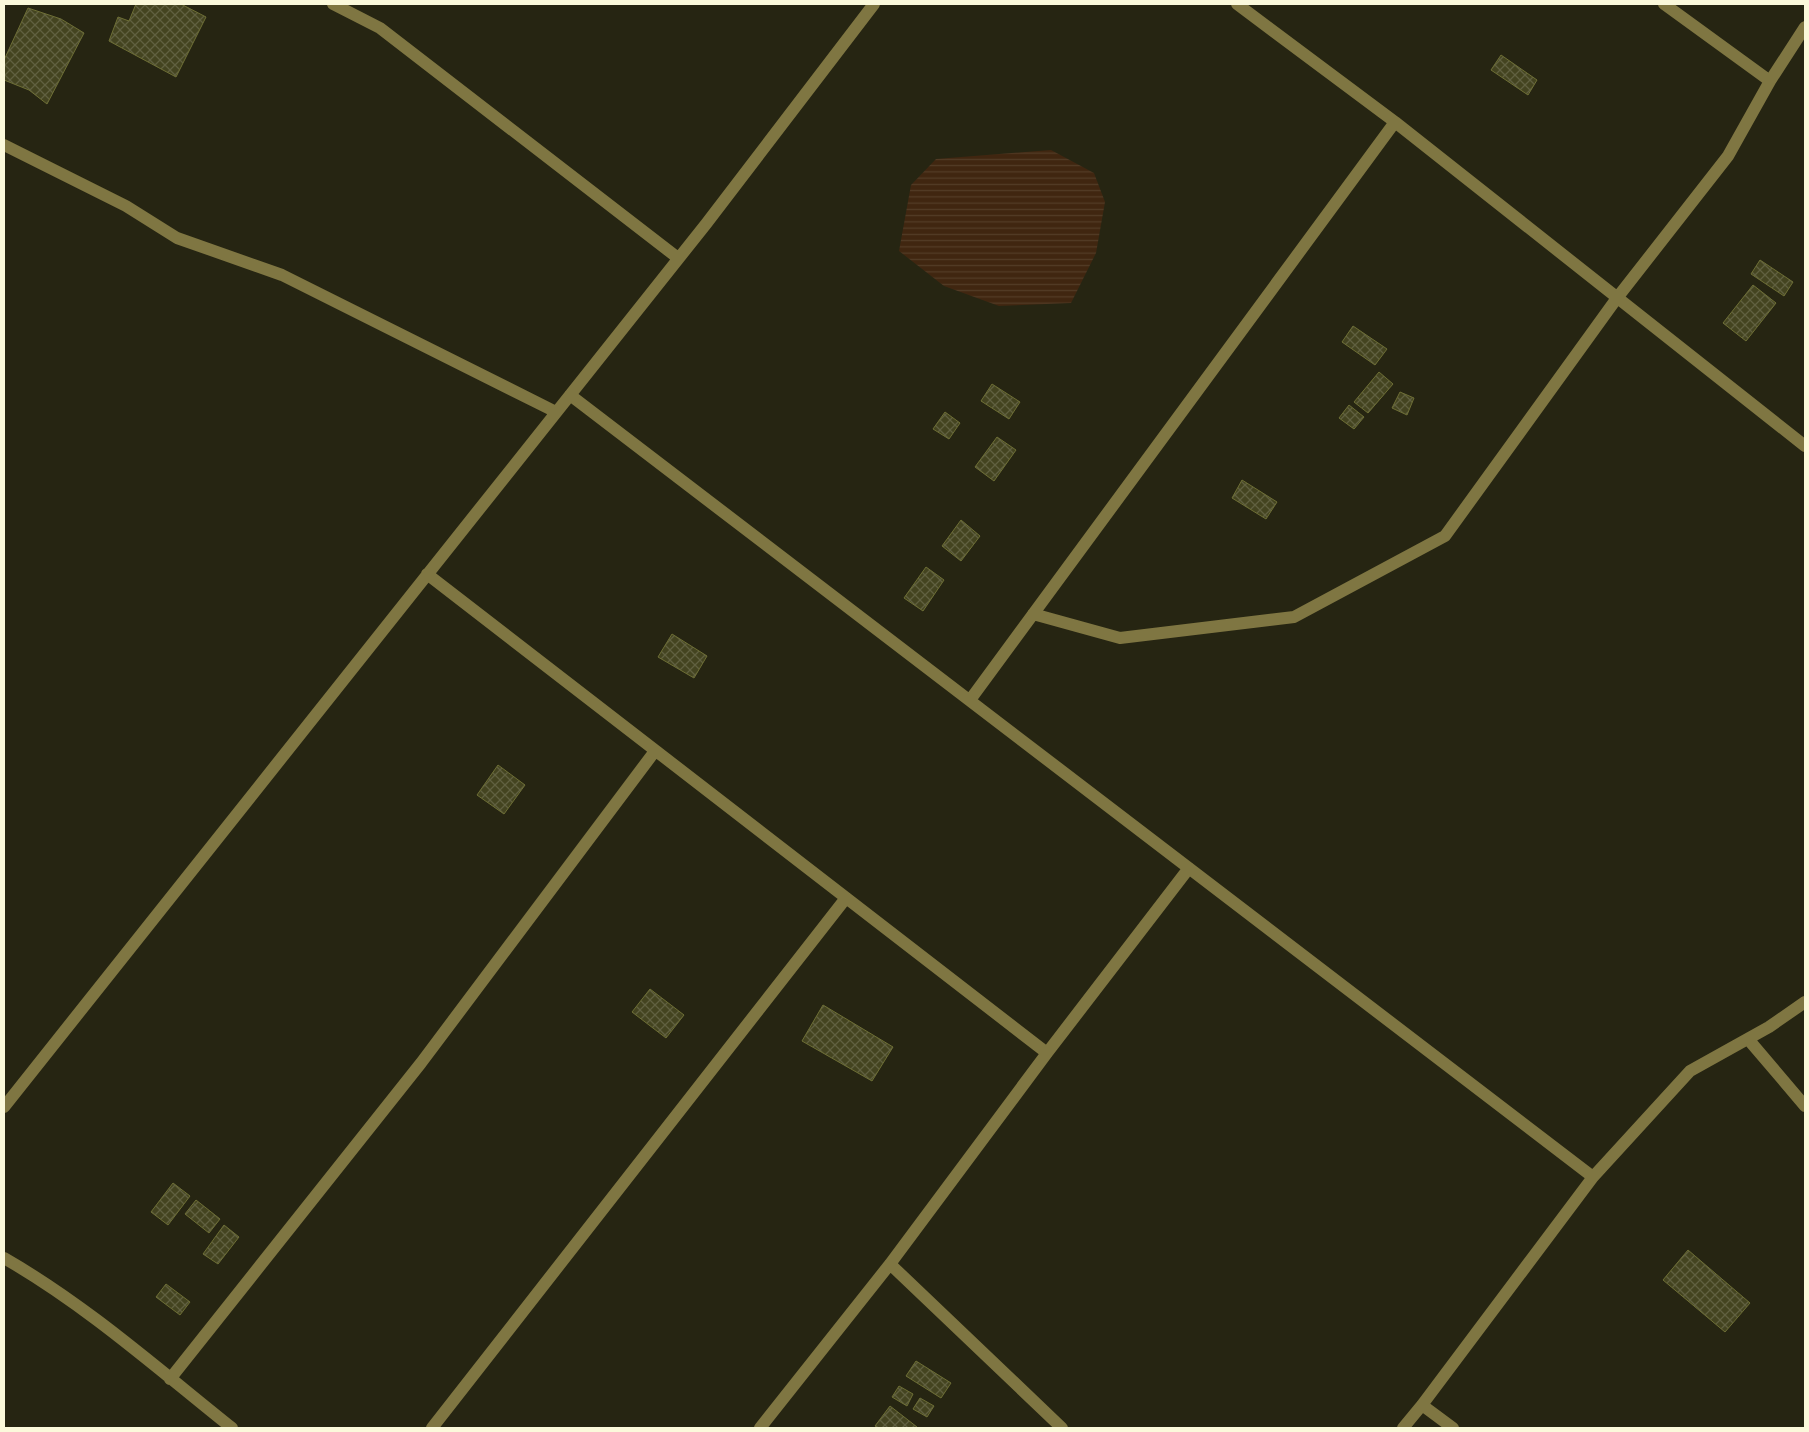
<svg xmlns="http://www.w3.org/2000/svg" width="1809" height="1432" font-family="Overpass,sans-serif">
<style>
.water{fill:url(#water-rules)}
.building{fill:url(#building-cross-hatch);stroke:#6d6e35}
.lines{fill:none;stroke-linecap:round;stroke-linejoin:round}
.minor{stroke:#7f7642;stroke-width:12}
</style>
<defs>
<pattern id="water-rules" width="6" height="5" patternUnits="userSpaceOnUse" patternTransform="scale(1.25)"><rect width="6" height="5" fill="#402610"/><path d="M0 2.5h6" fill="none" stroke="#533c27"/></pattern>
<pattern id="building-cross-hatch" width="8" height="8" patternUnits="userSpaceOnUse" patternTransform="scale(1.25)"><rect width="8" height="8" fill="#444420"/><path d="M0 0l8 8M0 8l8-8" fill="none" stroke="#606040"/></pattern>
</defs>
<rect width="100%" height="100%" fill="#262512"/>
<path class="water" d="M1051 150 1094 173 1105 202 1096 253 1071 303 999 306 944 286 899 251 911 185 936 159Z"/>
<path class="building" d="M136 4H181L206 17 176 77 109 41 118 17 129 21Z
M28 8 61 19 84 33 47 104 29 90 4 80V60Z
M1501 55 1537 80 1528 95 1491 70Z
M1760 260 1793 282 1784 296 1751 274Z
M1753 285 1776 303 1746 341 1723 323Z
M1353 326 1387 349 1375 365 1342 342Z
M1379 372 1393 384 1368 413 1354 402Z
M992 384 1020 402 1009 419 981 401Z
M1400 392 1414 398 1407 415 1392 408Z
M1349 405 1364 417 1354 429 1339 418Z
M945 412 960 423 949 439 933 429Z
M997 437 1016 450 994 481 975 467Z
M1242 480 1277 502 1266 519 1232 498Z
M961 520 980 536 961 561 942 546Z
M926 567 944 580 923 611 904 598Z
M672 634 707 656 694 678 658 657Z
M498 765 525 785 504 814 477 795Z
M650 989 684 1015 666 1038 632 1012Z
M823 1005 893 1047 872 1081 802 1041Z
M173 1183 190 1196 168 1225 151 1212Z
M196 1200 220 1219 209 1233 185 1214Z
M224 1225 239 1237 218 1264 203 1254Z
M1688 1250 1750 1303 1725 1332 1663 1280Z
M166 1284 190 1302 180 1315 156 1297Z
M916 1361 951 1383 941 1398 906 1376Z
M899 1386 913 1394 907 1406 892 1397Z
M920 1398 934 1406 927 1417 913 1409Z
M890 1406 917 1427 916 1428H878L875 1426Z"/>
<g class="lines">
<path class="minor" d="M333 4 380 28 678 258
M1237 4 1395 122 1805 446
M1664 4 1770 81
M4 145 126 206 177 238 282 275 556 412
M570 395 1593 1177
M427 574 1047 1053
M1033 614 1120 638 1294 617 1445 536 1617 298 1728 156 1770 81 1805 27
M970 700 1395 122
M1748 1039 1805 1106
M4 1107 706 224 874 4
M4 1258C86 1305 158 1369 232 1428
M890 1264 1062 1428
M170 1379 421 1063 655 751
M1422 1405 1453 1428
M432 1428 846 898
M760 1428 890 1264 1047 1053 1189 868
M1403 1428 1422 1405 1593 1177 1690 1071 1769 1027 1805 1002"/>
</g>
<rect width="1809" height="1432" fill="none" stroke="#fbf9db" stroke-width="10"/>
</svg>
